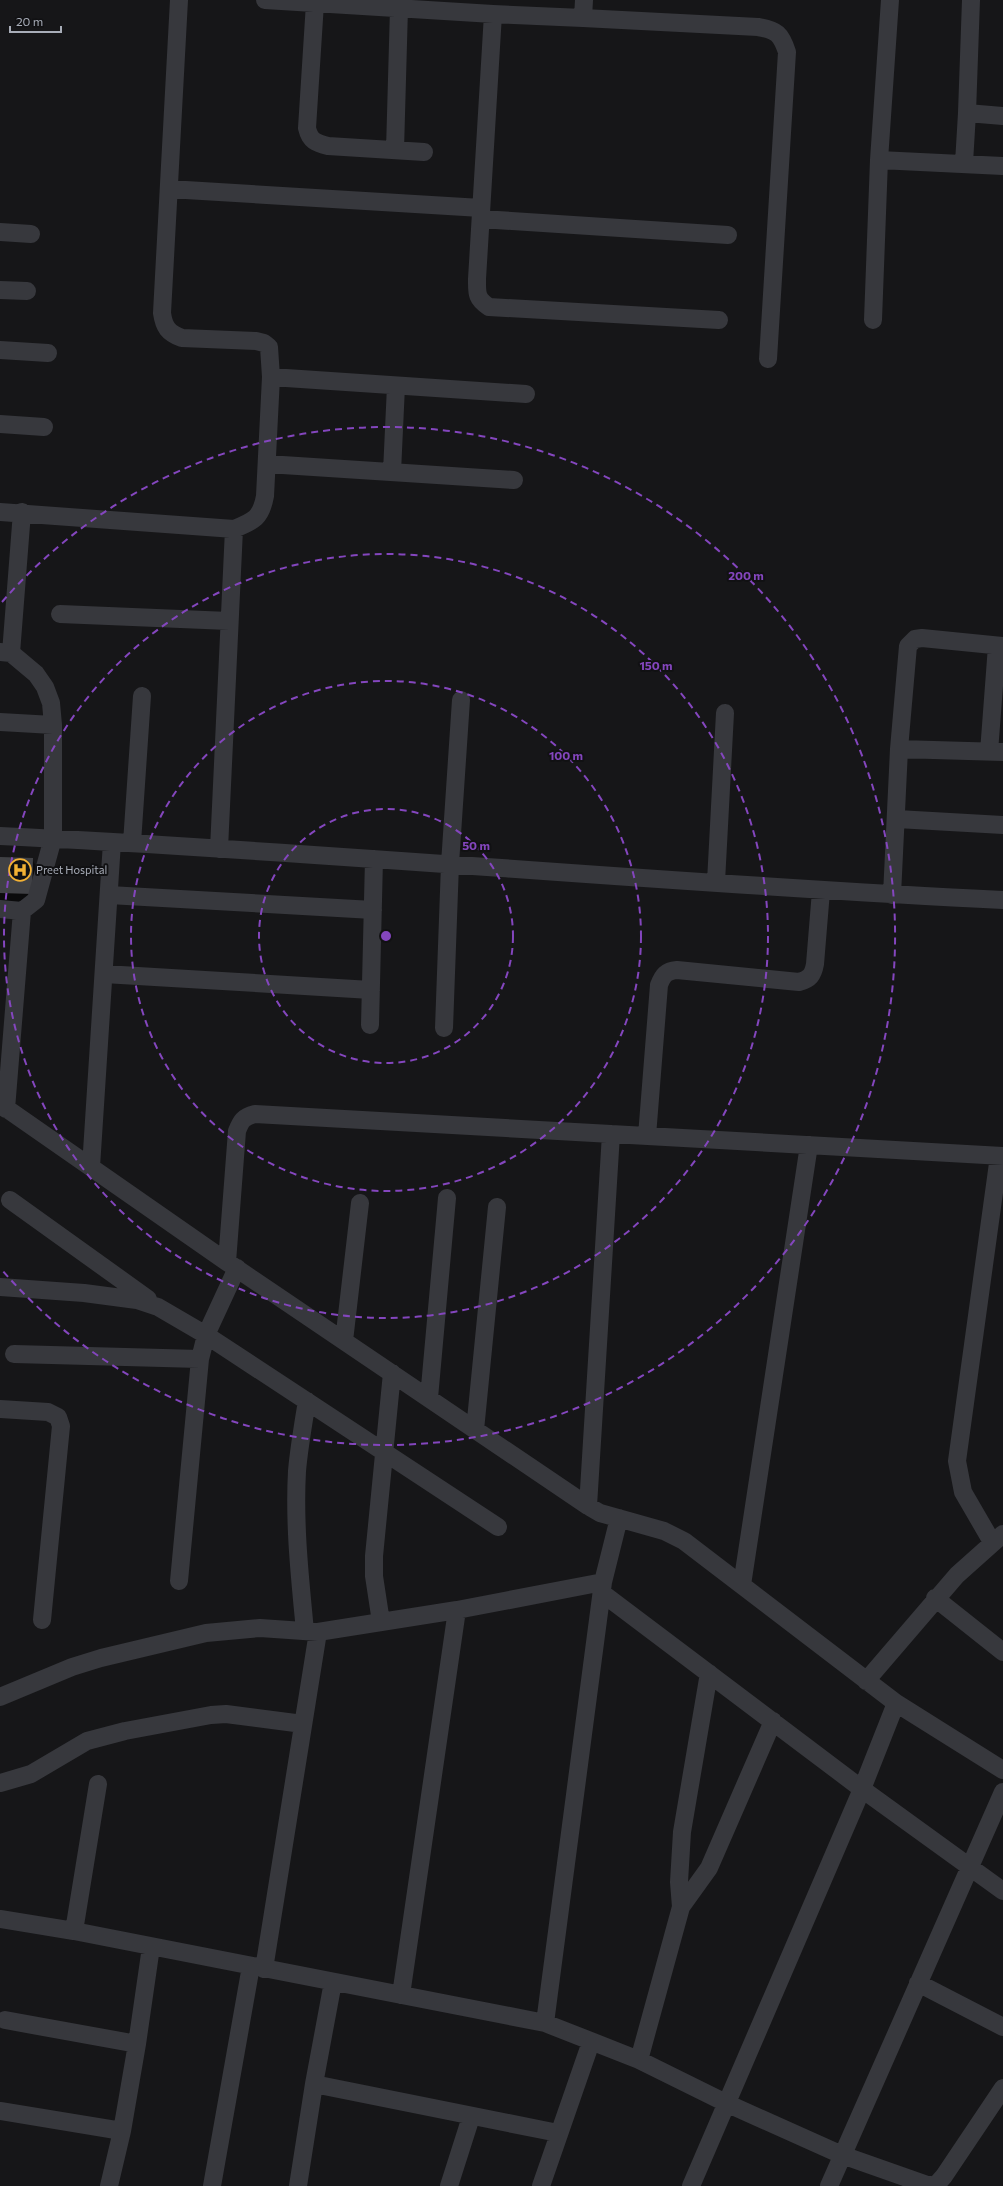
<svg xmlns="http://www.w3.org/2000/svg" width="1003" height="2186" font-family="Commissioner,sans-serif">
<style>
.shadow{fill:#0007}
.building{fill:#404145}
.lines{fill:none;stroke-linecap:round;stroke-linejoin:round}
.minor{stroke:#37383d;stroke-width:18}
.ring{fill:none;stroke:#8446be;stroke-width:2;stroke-dasharray:7 5}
.labels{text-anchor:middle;stroke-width:4;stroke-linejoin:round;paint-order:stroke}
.poi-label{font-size:11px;fill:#a8adb8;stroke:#111113;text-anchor:start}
.centre{fill:#8446be;stroke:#111113;stroke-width:2}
.ring-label{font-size:12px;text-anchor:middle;font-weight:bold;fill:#8446be;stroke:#111113;stroke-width:4;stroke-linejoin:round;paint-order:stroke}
</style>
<rect width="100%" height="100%" fill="#161618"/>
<path class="shadow" d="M0 858 32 859 39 871 38 906 0 903Z"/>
<path class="building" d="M0 857 33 858 32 894 0 893Z"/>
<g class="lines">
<path class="minor" d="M265 0 493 14 583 18 584 0
M971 0 967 113 1003 116
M315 3 307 128C310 141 316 143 328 146L424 152
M493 14 477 279C477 293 476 299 489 307L719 320
M583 18 758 27C777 30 781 34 787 52L768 359
M395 150 399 8
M879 160 1003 166
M964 163 967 113
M169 189 481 208
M481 219 728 235
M0 232 31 234
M0 290 27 291
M873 320 879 160 890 0
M0 350 48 353
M271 377 526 394
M0 424 44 427
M267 464 514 480
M392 472 396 386
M0 512 234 529C254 521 261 518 265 496L271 377 269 347 264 343 256 341 182 338C168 333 164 327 162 313L179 0
M60 614 229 621
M0 652 11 653 22 512
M11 653 36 674 45 687 51 703 53 725V838L36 900 22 911
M0 722 53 725
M899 749 1003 752
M989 752 997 646
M897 819 1003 825
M0 836C335 852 668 884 1003 900
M132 843 142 696
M219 849 234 529
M716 882 725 713
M109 895 373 910
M892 895 899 749 908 646 915 639 922 638 1003 646
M0 909 22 911 6 1109
M104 974 371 990
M370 1025 374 859
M444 1028 450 864 461 700
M0 1104 227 1262 588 1506 600 1513 664 1531 684 1541 896 1703 1003 1770
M647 1136 659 985C663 975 666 971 677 970L799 982C810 979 813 975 815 964L821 891
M91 1167 112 842
M10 1200 148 1299
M227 1262 237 1131C241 1121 243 1117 255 1114L1003 1156
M0 1287 84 1293 137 1300 158 1307 206 1335 498 1527
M344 1341 360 1203
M14 1354 200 1359
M429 1398 447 1198
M0 1409 48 1412 58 1417 61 1426 42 1620
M475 1430 497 1207
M588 1506 611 1134
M992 1542 963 1492 957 1461 999 1156
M179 1581 200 1359 206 1335 237 1268
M742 1585 809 1145
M602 1593 862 1789 1003 1891
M935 1598 1003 1652
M381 1622 374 1576V1556L392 1373
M305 1631C300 1578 294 1525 297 1471 299 1448 303 1425 307 1401
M866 1681 957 1575 1003 1534
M0 1697 72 1667 101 1658 206 1633 260 1628 318 1632 457 1610 603 1582
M0 1783 31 1774 87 1741 125 1731 211 1715 226 1714 303 1724
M98 1784 74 1931 545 2023 639 2060 726 2103 842 2155 930 2186 937 2184 944 2176 1003 2088
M681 1907 709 1868 773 1721
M0 1919 74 1931
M264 1969 318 1632
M918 1983 1003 2027
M401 1995 457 1610
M5 2020 137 2044
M545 2023 603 1582 619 1518
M639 2060 681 1907 679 1882 682 1832 709 1673
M314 2084 558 2133
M0 2111 122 2131 137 2044 151 1947
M109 2186 122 2131
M212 2186 251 1966
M298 2186 314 2084 333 1982
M449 2186 471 2117
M541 2186 591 2042
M691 2186 862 1789 896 1703
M829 2186 1003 1792"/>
</g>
<g class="ring">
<circle cx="386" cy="936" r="127"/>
<circle cx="386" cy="936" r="255"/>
<circle cx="386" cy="936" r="382"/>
<path d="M2 602A509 509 0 1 1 2 1270"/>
</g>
<defs>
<g id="hospital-ring" transform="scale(1.15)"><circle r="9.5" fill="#111113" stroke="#f2b134" stroke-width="1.5"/><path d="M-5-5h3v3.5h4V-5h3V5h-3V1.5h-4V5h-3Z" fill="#f2b134"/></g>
</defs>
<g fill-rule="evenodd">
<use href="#hospital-ring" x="20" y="870"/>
</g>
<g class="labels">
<g class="poi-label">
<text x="36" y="874">Preet Hospital</text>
</g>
</g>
<circle cx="386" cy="936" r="6" class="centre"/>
<g class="ring-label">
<text x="746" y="580">200 m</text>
<text x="656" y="670">150 m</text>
<text x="566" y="760">100 m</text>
<text x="476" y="850">50 m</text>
</g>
<path d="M10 26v6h51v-6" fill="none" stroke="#a8adb8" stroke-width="2"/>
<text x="16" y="26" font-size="12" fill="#a8adb8" stroke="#111113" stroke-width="3" paint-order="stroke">20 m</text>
</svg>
